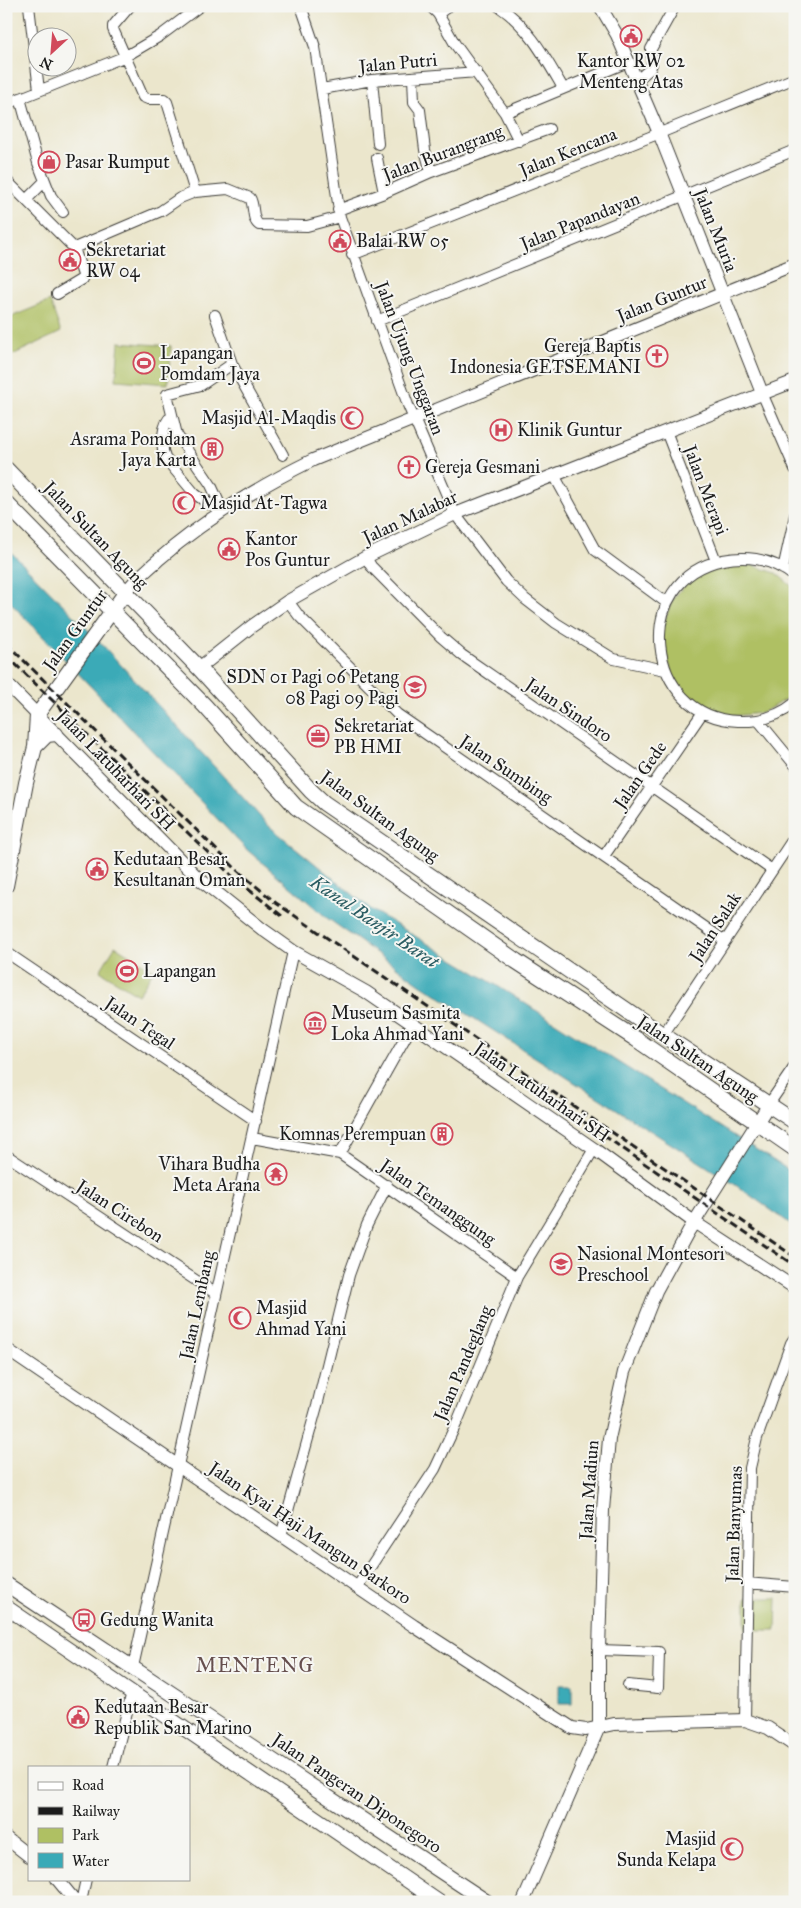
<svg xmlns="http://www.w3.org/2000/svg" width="801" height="1908" font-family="'IM FELL Great Primer',serif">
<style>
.green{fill:#afc063;stroke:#666e40}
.water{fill:#3aaab7;stroke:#2b636a}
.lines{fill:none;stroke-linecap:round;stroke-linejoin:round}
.minor-casing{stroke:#3b3a36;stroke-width:12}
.tertiary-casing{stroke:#3b3a36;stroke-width:14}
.secondary-casing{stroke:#3b3a36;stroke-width:16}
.primary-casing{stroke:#3b3a36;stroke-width:17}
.minor{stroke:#fff;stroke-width:10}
.tertiary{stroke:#fff;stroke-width:12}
.secondary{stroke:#fff;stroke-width:14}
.primary{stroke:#fff;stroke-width:15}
.rail{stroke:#1c1c1c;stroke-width:3;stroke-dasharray:8 4;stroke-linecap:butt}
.labels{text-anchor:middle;stroke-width:4;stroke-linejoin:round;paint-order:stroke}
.poi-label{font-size:18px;fill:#1c1c1c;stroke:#f6f6f2;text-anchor:start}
.street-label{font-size:18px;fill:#1c1c1c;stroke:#f6f6f2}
.water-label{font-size:19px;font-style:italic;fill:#2a5c62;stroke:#f6f6f2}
.quarter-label{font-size:20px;letter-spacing:1px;fill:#664f4e;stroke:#f6f6f2}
</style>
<rect width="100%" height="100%" fill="#f6f6f2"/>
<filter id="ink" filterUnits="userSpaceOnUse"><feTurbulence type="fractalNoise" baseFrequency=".02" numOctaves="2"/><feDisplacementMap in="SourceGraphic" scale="10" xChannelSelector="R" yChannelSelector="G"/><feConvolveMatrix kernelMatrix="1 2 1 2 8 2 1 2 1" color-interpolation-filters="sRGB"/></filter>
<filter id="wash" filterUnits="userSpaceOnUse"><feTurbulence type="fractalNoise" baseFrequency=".0096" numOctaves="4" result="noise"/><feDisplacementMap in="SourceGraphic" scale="20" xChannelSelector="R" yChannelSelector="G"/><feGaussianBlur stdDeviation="1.12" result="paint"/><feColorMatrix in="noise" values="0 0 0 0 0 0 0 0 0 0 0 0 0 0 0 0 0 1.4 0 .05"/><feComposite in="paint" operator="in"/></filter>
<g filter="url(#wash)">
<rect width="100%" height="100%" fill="#ebe6cc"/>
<path class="green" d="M50 301 61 332 6 358V319Z
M119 342 171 346 168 384 116 380Z
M746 563 776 573 795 589V690L791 696 762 713 732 716 704 708 674 684 661 631 672 600 689 580 714 569Z
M115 946 154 970 138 995 100 971Z
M746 1598H777L776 1630H746Z"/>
<path class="water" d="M6 547 98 640 269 826 372 910 496 985 795 1174V1227L734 1184 420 984 327 918 246 849 6 598Z
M559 1685H572V1704H559Z"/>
</g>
<g filter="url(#ink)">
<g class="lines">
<g class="minor-casing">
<path id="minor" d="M29 6 39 90
M130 6 113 26V29L143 97 148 99H164L167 102 195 192
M301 6 315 47 340 217 408 405 455 514 506 581 525 599 556 623 614 659 665 670
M430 6 438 14 455 44 505 113 519 141
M498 6C529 26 545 57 563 88
M438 14 449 6
M413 77 414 102 420 110 425 150 431 172
M372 80 378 144
M637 80 650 69 652 64 651 49 675 6
M322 89 372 80 477 72
M20 98 38 163 51 196 63 212
M6 104 126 56 160 36 200 6
M505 113 628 62
M377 158 384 193
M6 180 74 248 83 275 82 279 57 294
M26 200 45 181
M338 210 384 193 431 172 549 129
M74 248 161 211 180 198 195 192 228 189 250 198C255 206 251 219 259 225L307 226 340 217
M352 255 665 131 795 78
M215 315 232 364 283 455
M377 321 795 150
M762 393 795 469
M172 416C161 423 161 448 165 458L195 494 209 504 219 503
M666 431 716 561
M554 475 595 550 667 603
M223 511 211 485 177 435 167 394 201 385 232 364
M366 557 371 566 441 637 462 655 772 870
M783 569 795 515
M795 577C774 560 749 555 723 560 630 579 644 717 738 721 759 722 779 716 795 703
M288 601 299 616 397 714 725 941
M758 720 795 765
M604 856 703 712
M6 952 256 1121
M663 1035 795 836
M769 1104 795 1066
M252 1138 340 1154 517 1277
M340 1154 413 1024
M6 1155 215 1293
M281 1536 317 1406 349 1275 367 1225 387 1185
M747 1583 795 1587
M357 1587 435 1469 458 1420 517 1277 594 1149
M599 1650 659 1652 658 1688 628 1685
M133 1667 293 951
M745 1720 750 1468 757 1438 791 1343 795 1337
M113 1767 132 1692
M81 1902 86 1879"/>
</g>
<g class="tertiary-casing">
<path id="tertiary" d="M600 6 617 35 659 133 762 393
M125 593C134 580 146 571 158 560 204 520 258 487 313 460L795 264
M199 668 252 626 288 601 366 557 455 514 795 381
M6 683 197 877 262 929 293 951 366 992 594 1149 694 1222 795 1288
M6 1349 414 1626 572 1728 586 1730 614 1724 745 1720 768 1728 795 1746
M6 1838 29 1856
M57 1879 76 1902
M523 1902 599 1727V1650L603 1510 609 1439 624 1372 656 1291 688 1232 769 1104"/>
</g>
<g class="secondary-casing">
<path id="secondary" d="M35 747 47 735 56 734
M6 886 26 783 35 747 37 715 125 593
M6 1584 487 1902
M6 1607 439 1902"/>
</g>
<g class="primary-casing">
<path id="primary" d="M6 469 199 668 311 791 324 803 663 1035 795 1122
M6 503 205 706 296 807 516 961 636 1039 795 1149"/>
</g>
<use href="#minor" class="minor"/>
<use href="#tertiary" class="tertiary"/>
<use href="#secondary" class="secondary"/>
<use href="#primary" class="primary"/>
<path class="rail" d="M6 643 237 870 276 903 795 1257
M6 655 233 877 282 916
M534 1088 795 1266"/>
</g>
</g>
<defs>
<g id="civic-ring" transform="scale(1.125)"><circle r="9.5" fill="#f6f6f2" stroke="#d1495b" stroke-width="1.5"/><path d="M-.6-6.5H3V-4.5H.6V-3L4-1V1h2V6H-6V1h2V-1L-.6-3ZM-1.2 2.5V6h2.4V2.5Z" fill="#d1495b"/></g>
<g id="shop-ring" transform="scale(1.125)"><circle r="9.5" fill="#f6f6f2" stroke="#d1495b" stroke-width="1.5"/><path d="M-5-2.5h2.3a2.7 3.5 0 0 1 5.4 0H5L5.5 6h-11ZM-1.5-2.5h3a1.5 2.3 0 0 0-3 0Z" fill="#d1495b"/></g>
<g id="church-ring" transform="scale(1.125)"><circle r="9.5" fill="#f6f6f2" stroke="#d1495b" stroke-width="1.5"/><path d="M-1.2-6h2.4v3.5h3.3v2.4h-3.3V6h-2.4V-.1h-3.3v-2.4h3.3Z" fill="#d1495b"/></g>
<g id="stadium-ring" transform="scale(1.125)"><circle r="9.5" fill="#f6f6f2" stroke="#d1495b" stroke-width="1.5"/><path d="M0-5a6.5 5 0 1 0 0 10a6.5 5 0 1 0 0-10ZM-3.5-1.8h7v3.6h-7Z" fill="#d1495b"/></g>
<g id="mosque-ring" transform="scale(1.125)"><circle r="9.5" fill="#f6f6f2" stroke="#d1495b" stroke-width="1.5"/><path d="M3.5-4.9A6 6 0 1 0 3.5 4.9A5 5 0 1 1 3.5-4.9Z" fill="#d1495b"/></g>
<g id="hospital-ring" transform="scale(1.125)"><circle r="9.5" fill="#f6f6f2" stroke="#d1495b" stroke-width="1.5"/><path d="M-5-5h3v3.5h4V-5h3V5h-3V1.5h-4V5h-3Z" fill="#d1495b"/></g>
<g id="building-ring" transform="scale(1.125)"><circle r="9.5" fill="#f6f6f2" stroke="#d1495b" stroke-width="1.5"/><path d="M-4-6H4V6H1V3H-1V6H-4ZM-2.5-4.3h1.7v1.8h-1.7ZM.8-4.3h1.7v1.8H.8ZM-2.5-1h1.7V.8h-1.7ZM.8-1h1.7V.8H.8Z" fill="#d1495b"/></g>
<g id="school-ring" transform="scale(1.125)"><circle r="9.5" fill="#f6f6f2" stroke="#d1495b" stroke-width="1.5"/><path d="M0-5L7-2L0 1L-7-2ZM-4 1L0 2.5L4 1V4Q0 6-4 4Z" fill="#d1495b"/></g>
<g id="office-ring" transform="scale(1.125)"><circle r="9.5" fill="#f6f6f2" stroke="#d1495b" stroke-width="1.5"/><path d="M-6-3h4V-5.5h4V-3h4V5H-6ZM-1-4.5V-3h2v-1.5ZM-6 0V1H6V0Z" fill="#d1495b"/></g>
<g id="museum-ring" transform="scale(1.125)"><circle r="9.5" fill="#f6f6f2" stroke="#d1495b" stroke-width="1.5"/><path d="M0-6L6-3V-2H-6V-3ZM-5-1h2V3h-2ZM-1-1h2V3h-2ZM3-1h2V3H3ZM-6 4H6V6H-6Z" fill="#d1495b"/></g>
<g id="temple-ring" transform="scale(1.125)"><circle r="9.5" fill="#f6f6f2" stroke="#d1495b" stroke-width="1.5"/><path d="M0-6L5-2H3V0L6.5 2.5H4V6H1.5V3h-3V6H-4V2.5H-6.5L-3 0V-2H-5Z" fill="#d1495b"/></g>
<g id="bus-ring" transform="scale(1.125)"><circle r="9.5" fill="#f6f6f2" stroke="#d1495b" stroke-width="1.5"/><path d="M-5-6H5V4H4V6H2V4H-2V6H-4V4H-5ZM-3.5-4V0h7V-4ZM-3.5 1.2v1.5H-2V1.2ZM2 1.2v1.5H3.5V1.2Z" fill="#d1495b"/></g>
</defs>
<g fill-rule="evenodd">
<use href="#civic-ring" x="631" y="36"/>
<use href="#shop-ring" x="49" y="162"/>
<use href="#civic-ring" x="340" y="241"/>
<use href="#civic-ring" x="70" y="260"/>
<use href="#church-ring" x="657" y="356"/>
<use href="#stadium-ring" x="144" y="363"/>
<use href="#mosque-ring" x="352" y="418"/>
<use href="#hospital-ring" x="501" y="430"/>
<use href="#building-ring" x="212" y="449"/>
<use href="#church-ring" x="409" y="467"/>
<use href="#mosque-ring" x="184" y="503"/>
<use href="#civic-ring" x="229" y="549"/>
<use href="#school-ring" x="415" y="687"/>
<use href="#office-ring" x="318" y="736"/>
<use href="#civic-ring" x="97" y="869"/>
<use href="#stadium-ring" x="127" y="971"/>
<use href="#museum-ring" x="315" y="1023"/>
<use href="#building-ring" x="442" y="1134"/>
<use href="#temple-ring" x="276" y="1174"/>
<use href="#school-ring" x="561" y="1264"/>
<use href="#mosque-ring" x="240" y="1318"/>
<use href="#bus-ring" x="84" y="1620"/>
<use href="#civic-ring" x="78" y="1717"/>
<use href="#mosque-ring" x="732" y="1849"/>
</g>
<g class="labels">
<g class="poi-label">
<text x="631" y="67" text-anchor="middle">Kantor RW 02<tspan x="631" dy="21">Menteng Atas</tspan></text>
<text x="65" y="168">Pasar Rumput</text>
<text x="356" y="247">Balai RW 05</text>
<text x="86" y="256">Sekretariat<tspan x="86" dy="21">RW 04</tspan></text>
<text x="641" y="352" text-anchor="end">Gereja Baptis<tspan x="641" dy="21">Indonesia GETSEMANI</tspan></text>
<text x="160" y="359">Lapangan<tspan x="160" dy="21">Pomdam Jaya</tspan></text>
<text x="336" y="424" text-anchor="end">Masjid Al-Maqdis</text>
<text x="517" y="436">Klinik Guntur</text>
<text x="196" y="445" text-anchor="end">Asrama Pomdam<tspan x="196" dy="21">Jaya Karta</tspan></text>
<text x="425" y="473">Gereja Gesmani</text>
<text x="200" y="509">Masjid At-Tagwa</text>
<text x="245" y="545">Kantor<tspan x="245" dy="21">Pos Guntur</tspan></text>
<text x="399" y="683" text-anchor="end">SDN 01 Pagi 06 Petang<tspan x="399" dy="21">08 Pagi 09 Pagi</tspan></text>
<text x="334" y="732">Sekretariat<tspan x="334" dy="21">PB HMI</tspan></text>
<text x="113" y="865">Kedutaan Besar<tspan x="113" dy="21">Kesultanan Oman</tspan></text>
<text x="143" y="977">Lapangan</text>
<text x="331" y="1019">Museum Sasmita<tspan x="331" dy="21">Loka Ahmad Yani</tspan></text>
<text x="426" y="1140" text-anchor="end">Komnas Perempuan</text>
<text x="260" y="1170" text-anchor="end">Vihara Budha<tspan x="260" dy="21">Meta Arana</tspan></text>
<text x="577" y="1260">Nasional Montesori<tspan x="577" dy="21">Preschool</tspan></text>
<text x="256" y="1314">Masjid<tspan x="256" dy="21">Ahmad Yani</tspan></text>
<text x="100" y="1626">Gedung Wanita</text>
<text x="94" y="1713">Kedutaan Besar<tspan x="94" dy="21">Republik San Marino</tspan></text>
<text x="716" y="1845" text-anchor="end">Masjid<tspan x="716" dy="21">Sunda Kelapa</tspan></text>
</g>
<g class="street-label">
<text transform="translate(398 63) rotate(-5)" y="6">Jalan Putri</text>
<text transform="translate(568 152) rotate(-22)" y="6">Jalan Kencana</text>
<text transform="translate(443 153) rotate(-21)" y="6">Jalan Burangrang</text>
<text transform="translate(580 221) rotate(-22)" y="6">Jalan Papandayan</text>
<text transform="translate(716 230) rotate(68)" y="6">Jalan Muria</text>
<text transform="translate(662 299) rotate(-22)" y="6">Jalan Guntur</text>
<text transform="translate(410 358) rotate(69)" y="6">Jalan Ujung Unggaran</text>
<text transform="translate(706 490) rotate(69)" y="6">Jalan Merapi</text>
<text transform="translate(410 517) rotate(-25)" y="6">Jalan Malabar</text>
<text transform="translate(96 535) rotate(46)" y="6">Jalan Sultan Agung</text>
<text transform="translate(75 630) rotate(-54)" y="6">Jalan Guntur</text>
<text transform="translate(569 710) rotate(34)" y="6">Jalan Sindoro</text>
<text transform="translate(506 769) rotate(34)" y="6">Jalan Sumbing</text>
<text transform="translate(116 770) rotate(46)" y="6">Jalan Latuharhari SH</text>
<text transform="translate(640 775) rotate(-55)" y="6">Jalan Gede</text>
<text transform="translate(380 816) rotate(36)" y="6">Jalan Sultan Agung</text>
<text transform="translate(715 927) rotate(-57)" y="6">Jalan Salak</text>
<text transform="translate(140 1023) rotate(34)" y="6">Jalan Tegal</text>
<text transform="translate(698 1059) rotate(34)" y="6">Jalan Sultan Agung</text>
<text transform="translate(542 1092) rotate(35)" y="6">Jalan Latuharhari SH</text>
<text transform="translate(438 1202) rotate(35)" y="6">Jalan Temanggung</text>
<text transform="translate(120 1211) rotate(33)" y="6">Jalan Cirebon</text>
<text transform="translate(197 1305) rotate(-78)" y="6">Jalan Lembang</text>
<text transform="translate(463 1363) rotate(-67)" y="6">Jalan Pandeglang</text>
<text transform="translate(589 1490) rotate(-86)" y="6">Jalan Madiun</text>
<text transform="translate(734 1524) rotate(-88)" y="6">Jalan Banyumas</text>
<text transform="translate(310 1533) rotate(34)" y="6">Jalan Kyai Haji Mangun Sarkoro</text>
<text transform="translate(357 1793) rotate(34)" y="6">Jalan Pangeran Diponegoro</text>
</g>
<g class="water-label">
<text transform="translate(375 921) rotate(34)" y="7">Kanal Banjir Barat</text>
</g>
<g class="quarter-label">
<text x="255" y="1672">MENTENG</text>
</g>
</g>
<rect width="801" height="1908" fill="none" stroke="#f6f6f2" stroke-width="25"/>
<rect x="28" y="1766" width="162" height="115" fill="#f6f6f2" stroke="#9f9f9c"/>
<rect x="38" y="1782" width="25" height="8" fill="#ffffff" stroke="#9f9f9c"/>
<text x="72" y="1790" font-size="15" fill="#1c1c1c">Road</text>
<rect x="38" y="1807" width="25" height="8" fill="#1c1c1c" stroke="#9f9f9c"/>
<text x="72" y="1816" font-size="15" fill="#1c1c1c">Railway</text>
<rect x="38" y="1828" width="25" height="15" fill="#afc063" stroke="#9f9f9c"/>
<text x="72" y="1840" font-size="15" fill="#1c1c1c">Park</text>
<rect x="38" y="1853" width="25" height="15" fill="#3aaab7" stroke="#9f9f9c"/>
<text x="72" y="1866" font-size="15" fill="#1c1c1c">Water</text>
<g transform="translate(52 52) rotate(206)"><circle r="24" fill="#f6f6f2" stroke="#9f9f9c"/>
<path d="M0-4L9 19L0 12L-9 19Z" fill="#d1495b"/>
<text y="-8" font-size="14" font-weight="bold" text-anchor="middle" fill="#1c1c1c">N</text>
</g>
</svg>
